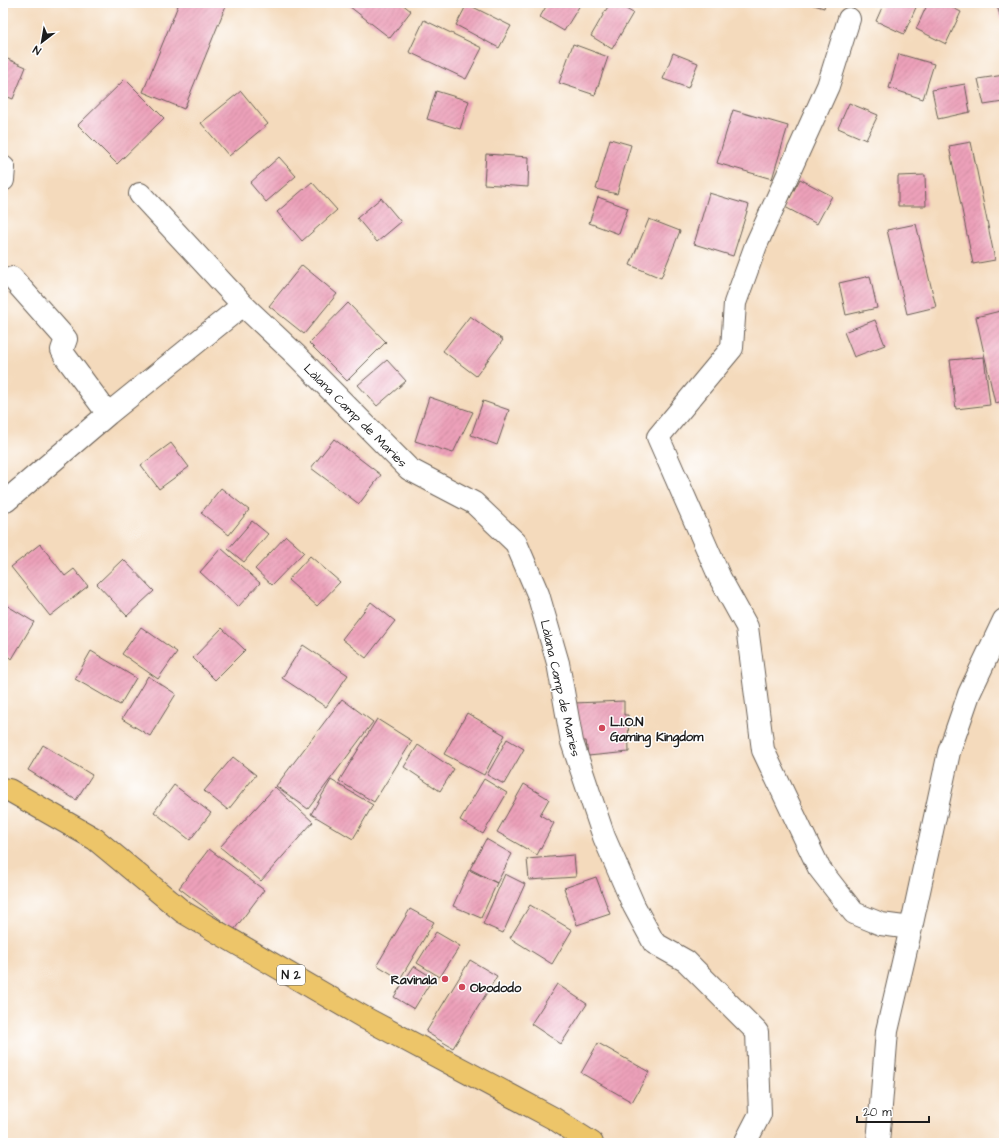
<svg xmlns="http://www.w3.org/2000/svg" width="1007" height="1146" font-family="'Architects Daughter',sans-serif">
<style>
.building{fill:url(#building-hatch)}
.lines{fill:none;stroke-linecap:round;stroke-linejoin:round}
.street-casing{stroke:#685e54;stroke-width:24}
.primary-casing{stroke:#685e54;stroke-width:24}
.street{stroke:#fff;stroke-width:22}
.primary{stroke:#edc569;stroke-width:22}
.poi-dot{fill:#d1495b;stroke:#fff;stroke-width:1.5}
.labels{text-anchor:middle;stroke-width:3;stroke-linejoin:round;paint-order:stroke}
.shield{fill:#fff;stroke:#606060;stroke-width:1}
.shield-label{font-size:12px;font-weight:bold;fill:#1c1c1c}
.street-label{font-size:13px;fill:#1c1c1c;stroke:#fff}
.poi-label{font-size:13px;font-weight:bold;fill:#1c1c1c;stroke:#fff;text-anchor:start}
</style>
<defs>
<pattern id="building-hatch" width="6" height="6" patternUnits="userSpaceOnUse"><rect width="6" height="6" fill="#eca0b9"/><path d="M-1 1l2-2M0 6l6-6M5 7l2-2" fill="none" stroke="#ca899e"/></pattern>
</defs>
<rect width="100%" height="100%" fill="#fff"/>
<filter id="ink" filterUnits="userSpaceOnUse"><feTurbulence type="fractalNoise" baseFrequency=".025" numOctaves="2"/><feDisplacementMap in="SourceGraphic" scale="8" xChannelSelector="R" yChannelSelector="G"/><feConvolveMatrix kernelMatrix="1 2 1 2 8 2 1 2 1" color-interpolation-filters="sRGB"/></filter>
<filter id="wash" filterUnits="userSpaceOnUse"><feTurbulence type="fractalNoise" baseFrequency=".012" numOctaves="4" result="noise"/><feDisplacementMap in="SourceGraphic" scale="16" xChannelSelector="R" yChannelSelector="G"/><feGaussianBlur stdDeviation="0.9" result="paint"/><feColorMatrix in="noise" values="0 0 0 0 0 0 0 0 0 0 0 0 0 0 0 0 0 1.4 0 .05"/><feComposite in="paint" operator="in"/></filter>
<g filter="url(#wash)">
<rect width="100%" height="100%" fill="#f4dabc"/>
<g id="blocks">
<path class="building" d="M179 3H227L184 109 143 92Z
M345 3H401L411 11 390 38Z
M548 3H577L580 5 564 31 540 17Z
M610 3H616L633 13 612 49 591 36Z
M807 3H825L824 8Z
M884 3H918L904 34 876 21Z
M928 3H943L961 12 946 44 916 29Z
M996 3H1004V16L1001 18Z
M467 4 511 26 499 48 456 25Z
M424 20 482 48 466 79 409 52Z
M573 44 608 57 595 95 559 83Z
M673 53 698 63 688 88 663 79Z
M899 54 934 64 923 99 889 88Z
M3 57 26 67 13 99 3 95Z
M1004 75V93L1001 94 1003 102 984 105 978 79Z
M125 79 164 118 117 164 78 125Z
M965 84 970 112 938 119 932 90Z
M241 91 268 124 229 156 201 123Z
M436 91 469 101 460 129 427 119Z
M849 103 878 115 866 140 838 128Z
M733 110 788 126 772 179 717 163Z
M610 139 631 145 617 194 596 189Z
M971 142 995 260 973 264 949 146Z
M486 154 529 157 528 187 484 184Z
M279 157 296 176 266 202 250 183Z
M925 175 926 206H898V176Z
M800 179 832 196 817 224 785 207Z
M312 182 337 210 302 241 277 212Z
M709 193 749 205 733 256 694 244Z
M598 197 628 208 619 234 589 223Z
M381 198 401 222 377 242 357 218Z
M649 219 680 231 661 278 630 265Z
M916 224 936 307 907 314 887 230Z
M302 265 337 294 304 334 269 306Z
M870 276 877 308 846 315 839 283Z
M348 303 386 342 347 381 309 343Z
M1004 310V401L995 403 976 317Z
M470 316 503 340 476 376 443 351Z
M875 320 885 345 854 357 844 332Z
M984 357 990 405 956 409 950 360Z
M387 360 406 381 377 406 358 385Z
M429 397 473 412 453 453 415 441Z
M483 401 509 410 497 445 471 435Z
M334 439 381 475 359 504 311 468Z
M171 443 189 467 159 489 141 465Z
M221 488 249 510 229 535 201 513Z
M252 521 268 534 244 562 228 549Z
M286 536 304 552 272 585 255 569Z
M40 544 65 576 74 569 88 586 50 616 11 567Z
M221 548 260 583 238 607 200 572Z
M310 556 340 582 317 606 288 580Z
M123 559 154 591 127 616 97 584Z
M371 602 395 621 366 658 342 639Z
M6 605 34 622 12 659 3 654V610Z
M141 627 177 652 158 679 122 654Z
M222 628 245 650 215 680 193 658Z
M303 645 348 675 326 707 282 678Z
M91 651 136 678 120 705 75 679Z
M148 676 176 694 150 736 122 719Z
M342 699 373 722 308 809 276 786Z
M624 701V715H628L629 752 588 756 586 741H576L574 703Z
M467 713 505 735 484 775 444 754Z
M377 719 412 741 374 802 339 781Z
M507 739 524 749 504 784 487 775Z
M43 745 92 775 76 800 28 770Z
M418 745 454 769 440 791 404 767Z
M233 757 256 775 228 810 204 791Z
M484 779 507 793 483 834 460 820Z
M331 780 373 805 353 839 311 814Z
M524 784 549 799 540 815 554 823 537 855 497 832Z
M174 785 211 813 190 840 154 812Z
M275 787 313 822 261 881 220 847Z
M486 839 512 854 497 883 470 869Z
M209 849 264 890 234 930 179 888Z
M574 855 576 877 529 880 527 859Z
M469 870 497 883 481 918 453 906Z
M505 874 525 884 503 933 483 924Z
M596 877 610 914 577 925 564 888Z
M530 905 572 930 552 964 510 938Z
M410 909 434 922 400 979 377 965Z
M436 932 460 946 440 977 417 963Z
M470 960 497 976 453 1048 426 1032Z
M414 966 433 978 414 1009 394 997Z
M557 984 587 1004 561 1044 531 1024Z
M598 1043 649 1072 632 1102 581 1073Z"/>
</g>
</g>
<g filter="url(#ink)">
<use href="#blocks" fill-opacity="0" stroke="#685e54" stroke-width="1"/>
<g class="lines">
<g class="street-casing">
<path id="street" d="M849 19 828 86 756 245 735 303 732 348 658 437 720 578 747 627 763 750 819 868 854 913 881 924 911 928 887 1031 878 1143
M3 167 4 168 3 180
M140 194 243 305 297 356 409 469 474 503 516 543 538 594 558 663 572 742 604 837 634 906 654 943 686 961 757 1032 760 1114 745 1143
M12 278 66 339 62 350 65 356 108 414
M6 501 108 414 243 305
M911 928 949 752 969 694 1004 620"/>
</g>
<g class="primary-casing">
<path id="primary" d="M3 789 9 790 95 839 183 912 365 1018 553 1118 592 1143"/>
</g>
<use href="#street" class="street"/>
<use href="#primary" class="primary"/>
</g>
</g>
<g class="poi-dot">
<circle cx="602" cy="728" r="4"/>
<circle cx="445" cy="979" r="4"/>
<circle cx="462" cy="987" r="4"/>
</g>
<g class="labels">
<rect class="shield" x="277" y="965" width="28" height="20" rx="3"/>
<g class="shield-label">
<text x="291" y="979">N 2</text>
</g>
<g class="street-label">
<text transform="translate(356 415) rotate(45)" y="5">Làlana Camp de Maries</text>
<text transform="translate(561 688) rotate(77)" y="5">Làlana Camp de Maries</text>
</g>
<g class="poi-label">
<text x="610" y="726">L.I.O.N<tspan x="610" dy="15">Gaming Kingdom</tspan></text>
<text x="437" y="984" text-anchor="end">Ravinala</text>
<text x="470" y="992">Obododo</text>
</g>
</g>
<rect width="1007" height="1146" fill="none" stroke="#fff" stroke-width="16"/>
<g transform="translate(42 42) rotate(211)" stroke="#ffffff" stroke-width="3" paint-order="stroke">
<path d="M0-3L7 15L0 10L-7 15Z" fill="#1c1c1c"/>
<text y="-6" font-size="11" font-weight="bold" text-anchor="middle" fill="#1c1c1c">N</text>
</g>
<path d="M857 1116v6h72v-6" fill="none" stroke="#1c1c1c" stroke-width="2"/>
<text x="863" y="1116" font-size="12" fill="#1c1c1c" stroke="#ffffff" stroke-width="3" paint-order="stroke">20 m</text>
</svg>
